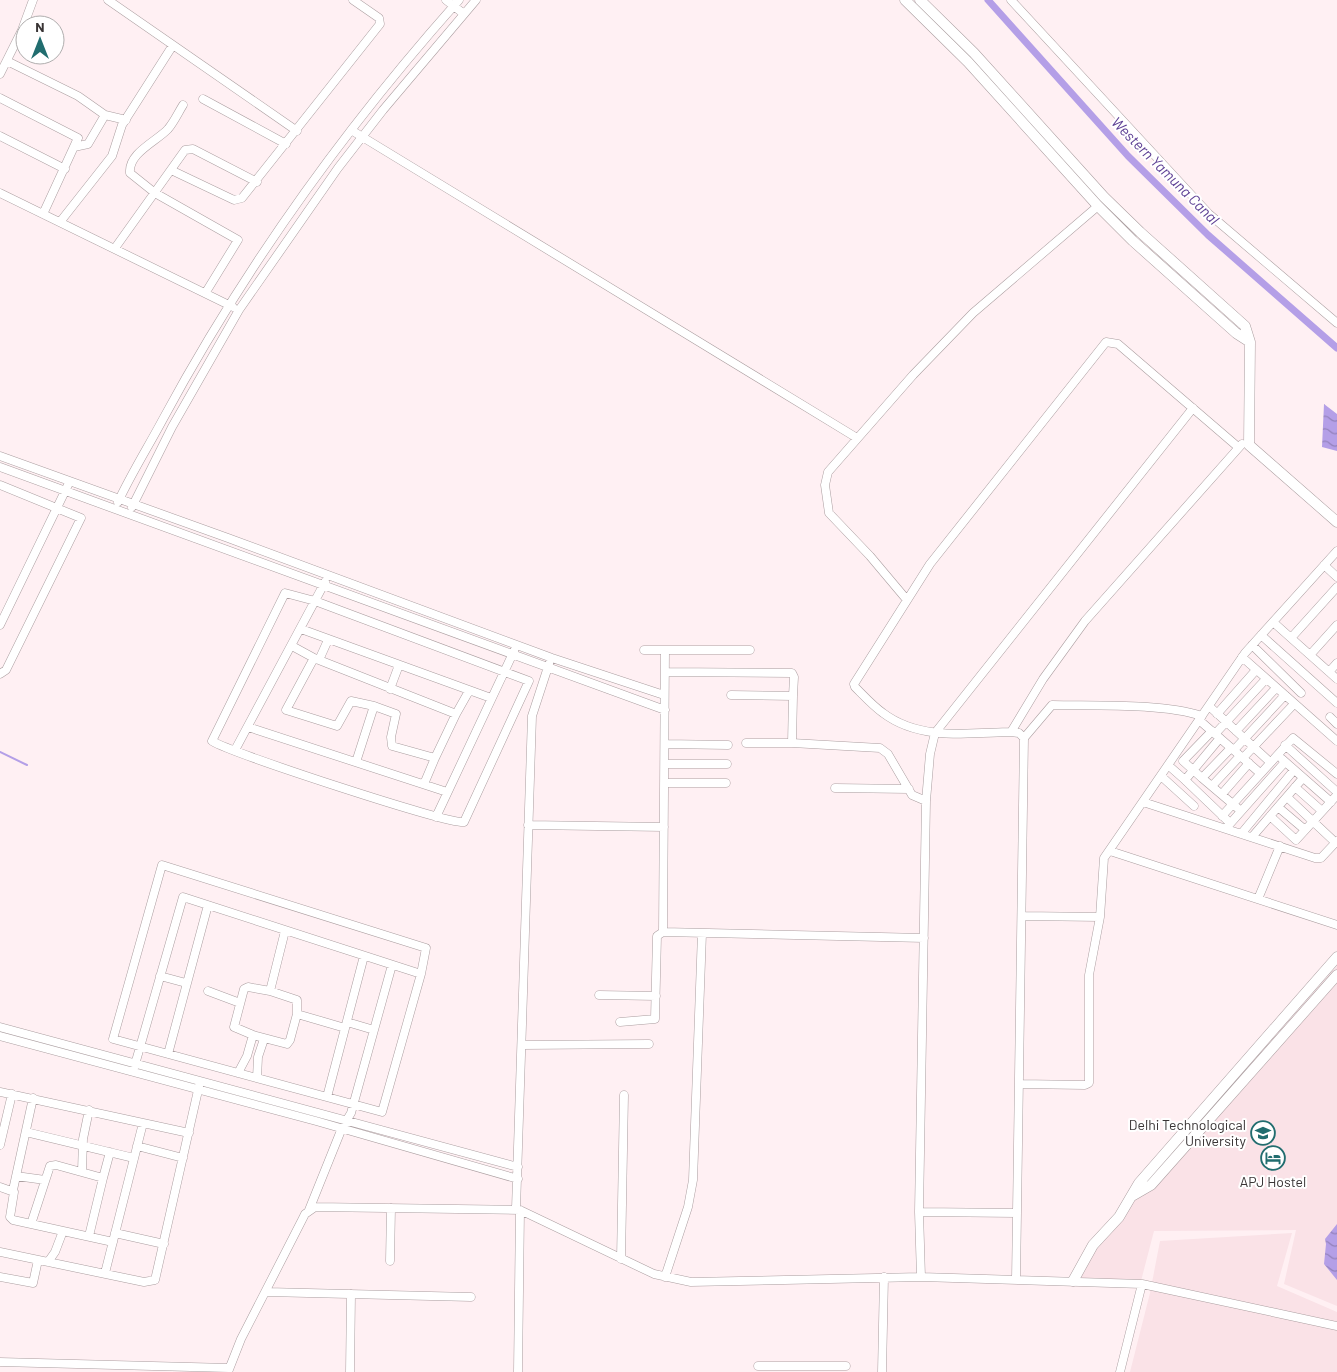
<svg xmlns="http://www.w3.org/2000/svg" width="1337" height="1372" font-family="Barlow,sans-serif">
<style>
.built{fill:#fae2e7}
.water{fill:url(#water-waves)}
.lines{fill:none;stroke-linecap:round;stroke-linejoin:round}
.stream{stroke:#b49fe7;stroke-width:2}
.canal{stroke:#b49fe7;stroke-width:7}
.street-casing{stroke:#ab9ea0;stroke-width:9}
.secondary-casing{stroke:#ab9ea0;stroke-width:11}
.street{stroke:#fff;stroke-width:8}
.secondary{stroke:#fff;stroke-width:10}
.labels{text-anchor:middle;stroke-width:4;stroke-linejoin:round;paint-order:stroke}
.poi-label{font-size:14px;fill:#393435;stroke:#fff;text-anchor:end}
.water-label{font-size:15px;font-style:italic;fill:#5d3f94;stroke:#fff}
</style>
<defs>
<pattern id="water-waves" width="16" height="10" patternUnits="userSpaceOnUse" patternTransform="scale(1.25)"><rect width="16" height="10" fill="#b49fe7"/><path d="M0 5q4-4 8 0t8 0" fill="none" stroke="#9382bc"/></pattern>
</defs>
<rect width="100%" height="100%" fill="#fff0f3"/>
<path class="built" d="M1337 966V1306L1284 1284 1296 1230 1154 1231 1141 1281H1073L1097 1237Z
M1292 1233 1277 1286 1337 1312V1372H1130L1150 1293 1160 1241Z"/>
<path class="water" d="M1324 404 1337 414V451L1322 447Z
M1337 1224V1280L1324 1264 1326 1244 1325 1239Z"/>
<g class="lines">
<path class="stream" d="M0 752 27 765"/>
<path class="canal" d="M988 0 1128 156 1208 235 1337 348"/>
<g class="street-casing">
<path id="street" d="M108 0 297 131
M446 0 464 14
M1011 0 1209 214 1337 323
M7 61 78 96 105 115 126 120
M0 74 22 30 33 0
M0 98 78 138 43 214
M203 99 286 144
M183 105C178 113 174 122 168 129 157 141 128 153 130 173L155 193 238 240 206 292
M351 130 857 438
M0 136 65 169
M74 147 88 144 105 115
M171 170 234 200 242 198 380 24 379 18 353 0
M0 193 233 307
M60 222 112 156 122 125 173 45
M115 248 185 150 193 149 257 182
M0 456 228 538 552 658 664 695
M0 467 665 710
M0 485 81 518 6 670 0 674
M118 502C131 474 148 447 163 419 244 269 345 128 459 0
M132 507 172 427 239 310 338 168 383 110 476 0
M1324 565 1337 577
M285 593 315 601 529 681 464 822C450 825 231 753 212 741Z
M907 600 870 556 829 513 825 485 828 472 913 375 973 313 1098 206
M1273 622 1337 679
M0 625 68 485
M301 629 491 698
M1261 635 1337 703
M1291 638 1337 587
M328 640 319 660 456 714 435 758 392 746 391 737 396 714 374 706 356 762
M1252 645 1301 693
M292 646 314 658
M644 650H750
M665 650 663 932 924 938
M1310 655 1337 625
M1242 657 1337 741
M319 660 314 658 286 710 337 726 351 701 374 706
M665 672 792 673 794 677 793 696
M1329 672 1337 663
M390 689 399 665
M731 695 793 696 792 743 880 748 888 754 912 795 926 801 919 1212 1017 1213
M1209 706 1270 762
M456 714 469 691
M1217 714 1256 670
M1330 717 1337 724
M1199 720 1260 773
M248 727 447 792
M1236 731 1276 688
M1011 732 1043 679 1085 621 1242 444
M1215 734 1266 679
M1024 738 1052 705C1095 706 1162 703 1202 716
M1220 738 1185 780 1230 823
M746 743H792
M665 744 728 745
M1285 745 1337 792
M1231 748 1202 778 1241 811
M235 750 325 582
M1234 750 1285 695
M1243 758 1294 704
M1282 759 1331 802
M665 764H727
M1168 765 1185 780
M1161 776 1194 806
M1202 778 1183 761 1212 731
M664 783H726
M424 784 435 758
M1212 786 1240 756
M1295 787 1322 811
M835 788 909 789
M1222 794 1249 763
M1287 797 1336 843
M926 801 930 754 935 733 1193 408
M1143 802 1315 858H1321L1337 841
M1278 807 1304 829
M1222 816 1293 738 1337 774
M1270 816 1296 840 1337 795
M436 817 514 651
M528 825 664 827
M1228 826 1285 762
M1241 834 1294 770
M1252 837 1303 778
M1110 851 1337 925
M162 865 426 948 421 974 382 1112 113 1039Z
M1258 899 1280 846
M1022 916 1100 917 1104 858 1245 653 1337 551
M160 976 186 983
M208 991 240 1003
M270 991 297 1000V1014
M599 995 656 996
M347 1022 374 1030
M620 1022 655 1019 657 936 663 932
M0 1027 518 1167
M253 1035 287 1044 290 1040 297 1014 345 1028
M0 1036 316 1121 518 1179
M522 1045 649 1044
M168 1054 208 905
M134 1068 183 897 421 974
M238 1073 247 1056 253 1035 234 1027 244 989 248 987 270 991 285 931
M257 1078 258 1057 264 1039
M1019 1084 1085 1085 1089 1083V975L1100 917
M0 1092 189 1133
M327 1097 364 956
M26 1132 134 1158
M0 1145 12 1094
M137 1146 183 1158
M82 1172 83 1139 89 1110
M16 1176 45 1180
M0 1187 14 1192 10 1217 13 1220 113 1242
M13 1190 33 1098
M516 1209 532 716 549 664
M309 1210 342 1128 351 1113 392 965
M919 1212 921 1277
M31 1224 50 1166 56 1165 103 1178 110 1152
M115 1233 164 1244
M89 1236 103 1178
M0 1252 144 1282 155 1280 199 1086
M621 1259 624 1095
M390 1261 391 1208
M48 1262 55 1252 63 1231
M105 1273 143 1123
M0 1277 33 1283 38 1260
M665 1277 688 1207 693 1180 702 933
M1016 1280 1024 738 1019 733 1011 732C969 733 920 741 883 713 873 706 864 696 855 687L854 684 930 564 1106 342 1118 344 1238 447
M267 1292 471 1297
M0 1362 229 1368
M758 1366H846
M228 1372 241 1339 302 1220 305 1214 315 1207 520 1210 654 1274 691 1282 921 1277 1142 1284 1337 1326
M350 1372 351 1294
M518 1372 520 1210
M882 1372 884 1277
M1120 1372 1142 1284"/>
</g>
<g class="secondary-casing">
<path id="secondary" d="M905 0 968 62 1098 206 1133 241 1236 333 1250 342
M920 0 974 53 1104 197 1140 232 1245 326 1250 342 1249 445 1337 522
M1132 1196 1151 1185 1337 975
M1073 1281 1093 1245 1119 1217 1139 1183 1337 957"/>
</g>
<use href="#street" class="street"/>
<use href="#secondary" class="secondary"/>
</g>
<defs>
<g id="university-ring" transform="scale(1.25)"><circle r="9.5" fill="#fff" stroke="#216d6f" stroke-width="1.5"/><path d="M0-5L7-2L0 1L-7-2ZM-4 1L0 2.5L4 1V4Q0 6-4 4Z" fill="#216d6f"/></g>
<g id="hotel-ring" transform="scale(1.25)"><circle r="9.5" fill="#fff" stroke="#216d6f" stroke-width="1.5"/><path d="M-6-4.5h1.5V1H6V5H4.5V3h-9V5H-6ZM-4 0a1.8 1.8 0 1 1 3.6 0ZM.5 0V-2.5h3Q6-2.5 6 0Z" fill="#216d6f"/></g>
</defs>
<g fill-rule="evenodd">
<use href="#university-ring" x="1263" y="1133"/>
<use href="#hotel-ring" x="1273" y="1158"/>
</g>
<g class="labels">
<g class="poi-label">
<text x="1246" y="1130">Delhi Technological<tspan x="1246" dy="16">University</tspan></text>
<text x="1273" y="1187" text-anchor="middle">APJ Hostel</text>
</g>
<g class="water-label">
<text transform="translate(1165 171) rotate(45)" y="5">Western Yamuna Canal</text>
</g>
</g>
<g transform="translate(40 40)"><circle r="24" fill="#ffffff" stroke="#b0aeae"/>
<path d="M0-4L9 19L0 12L-9 19Z" fill="#216d6f"/>
<text y="-8" font-size="14" font-weight="bold" text-anchor="middle" fill="#393435">N</text>
</g>
</svg>
